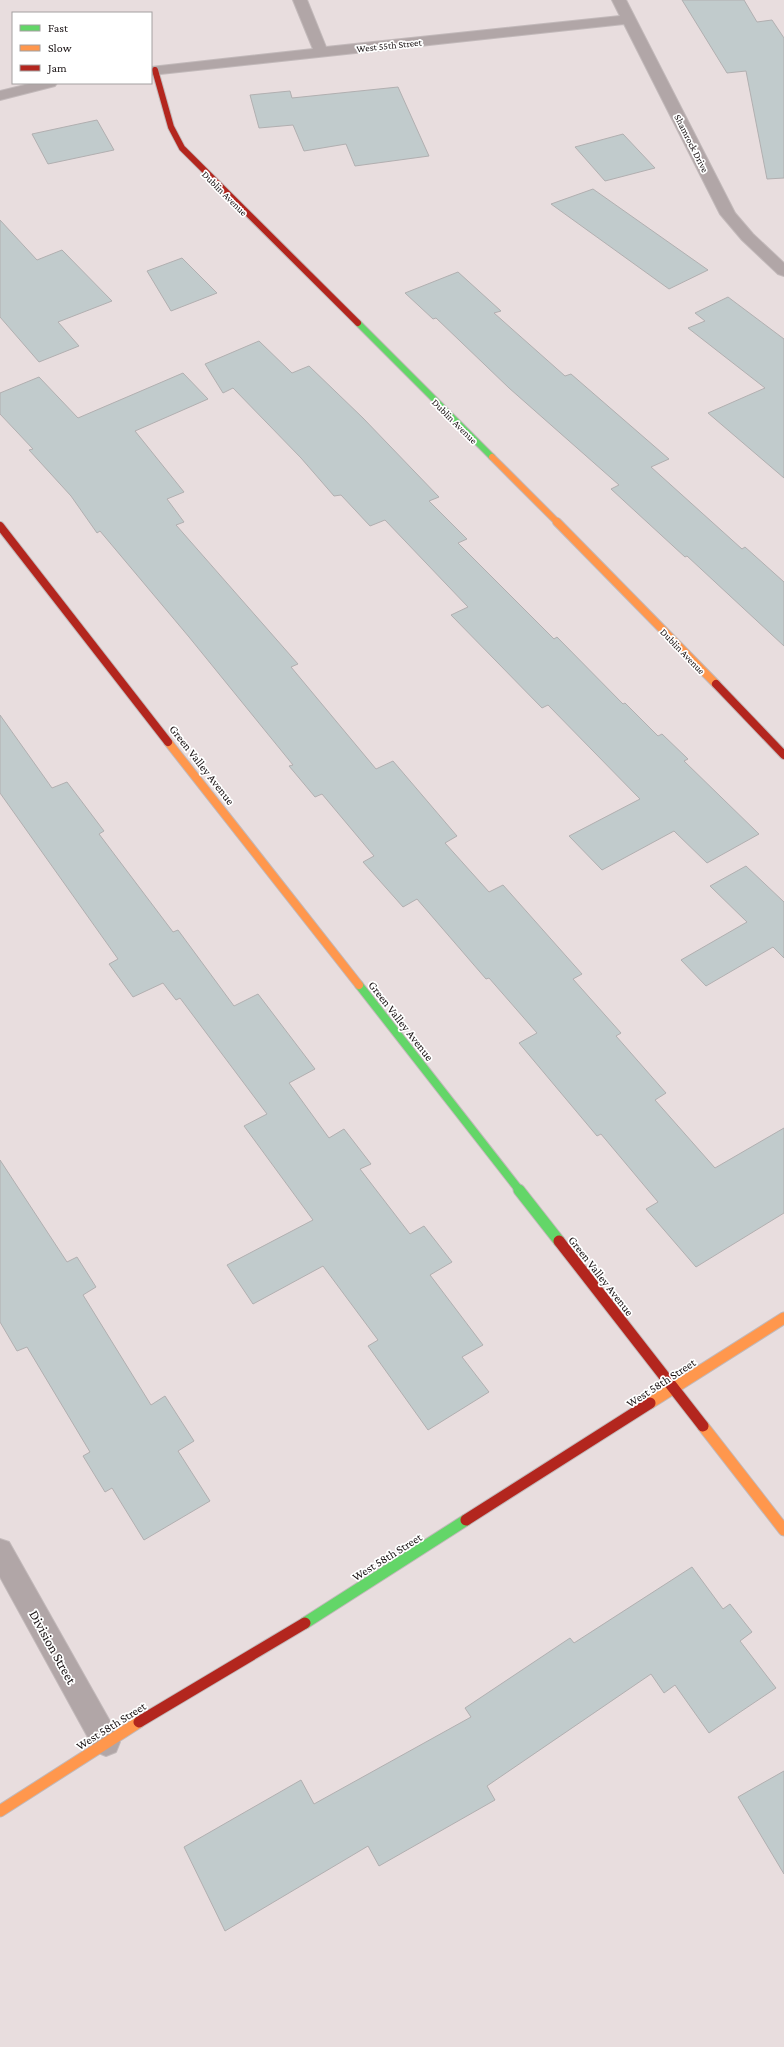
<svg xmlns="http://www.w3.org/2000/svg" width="784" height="2047" font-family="'Crimson Pro',serif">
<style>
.building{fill:#c1cbcc;stroke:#b1afb0}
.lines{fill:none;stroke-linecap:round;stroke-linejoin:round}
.street-casing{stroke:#c2b9ba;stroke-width:2}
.fast-far2-casing{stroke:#c2b9ba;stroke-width:8}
.fast-far1-casing{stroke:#c2b9ba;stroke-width:10}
.fast-casing{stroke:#c2b9ba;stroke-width:13}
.slow-far2-casing{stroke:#c2b9ba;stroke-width:8}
.slow-far1-casing{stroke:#c2b9ba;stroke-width:10}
.slow-casing{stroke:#c2b9ba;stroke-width:13}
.jam-far2-casing{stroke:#c2b9ba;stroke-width:8}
.jam-far1-casing{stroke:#c2b9ba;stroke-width:10}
.jam-casing{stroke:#c2b9ba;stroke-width:13}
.street{fill:#b1a6a7;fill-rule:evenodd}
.fast-far2{stroke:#63d668;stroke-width:6}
.fast-far1{stroke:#63d668;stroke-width:8}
.fast{stroke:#63d668;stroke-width:11}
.slow-far2{stroke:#ff974d;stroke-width:6}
.slow-far1{stroke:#ff974d;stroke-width:8}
.slow{stroke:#ff974d;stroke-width:11}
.jam-far2{stroke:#b3261e;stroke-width:6}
.jam-far1{stroke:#b3261e;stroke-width:8}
.jam{stroke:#b3261e;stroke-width:11}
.labels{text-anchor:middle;stroke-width:3.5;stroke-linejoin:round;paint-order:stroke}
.far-street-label{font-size:10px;fill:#181112;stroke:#fff}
.street-label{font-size:12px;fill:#181112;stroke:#fff}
.near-street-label{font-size:14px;fill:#181112;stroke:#fff}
</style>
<rect width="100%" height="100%" fill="#e8ddde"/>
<path class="building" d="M682 0H744L757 22 772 20 784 38V178L767 179 746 71 727 73Z
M398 87 429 156 355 166 346 144 304 151 293 125 259 128 250 95 290 91 292 98Z
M97 120 114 150 48 164 32 134Z
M623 134 655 168 605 181 575 147Z
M593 189 708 270 669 289 551 204Z
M0 220 37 260 62 250 112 301 58 322 79 346 39 362 0 317Z
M182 258 217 293 171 311 147 271Z
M458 272 501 311 494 313 565 376 571 374 669 459 651 467 742 549 745 547 784 582V646L687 556 685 557 611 489 619 485 509 388 436 318 433 319 405 293Z
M728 297 784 339V478L708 413 765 388 688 328 705 321 695 313Z
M259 341 292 373 309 366 363 418 439 497 429 501 467 539 458 543 554 639 557 637 623 704 625 703 658 736 662 734 688 759 684 761 759 834 707 863 674 831 602 870 569 836 640 799 548 705 542 708 451 615 468 607 385 520 370 526 341 495 334 496 301 458 233 388 223 393 205 364Z
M183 373 208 399 135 431 184 492 167 499 184 522 176 525 298 664 291 667 376 769 393 761 457 836 445 843 489 892 503 885 582 974 573 979 621 1033 616 1036 666 1093 655 1100 715 1168 784 1128V1213L696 1267 646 1209 658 1202 601 1134 597 1136 519 1043 537 1033 489 978 486 979 417 899 403 907 363 862 374 856 322 794 315 797 289 766 293 765 189 637 100 531 97 533 71 496 29 450 33 449 0 414V393L39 377 78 418Z
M0 715 52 788 67 782 104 831 99 834 173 932 178 930 234 1006 258 994 315 1069 289 1083 329 1138 344 1129 371 1164 360 1169 410 1234 424 1226 452 1262 430 1275 483 1345 462 1357 489 1392 428 1430 368 1346 378 1340 323 1266 253 1304 227 1265 313 1220 244 1126 267 1114 180 998 176 1000 163 983 133 997 109 964 118 959 0 793Z
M746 866 784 902V958L773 947 706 986 681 960 747 922 710 886Z
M0 1160 67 1262 77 1257 96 1287 83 1295 151 1405 165 1396 194 1441 178 1451 210 1501 144 1540 112 1488 105 1492 83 1456 90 1452 27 1347 17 1351 0 1322Z
M692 1567 723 1609 730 1604 752 1632 740 1641 776 1688 709 1733 675 1685 664 1693 651 1674 487 1786 495 1800 379 1866 368 1846 225 1931 184 1847 301 1780 314 1804 471 1717 465 1708 570 1638 574 1643Z
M784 1771V1874L738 1797Z"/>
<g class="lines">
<g class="street-casing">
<path id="street" d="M293 0H307L326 47 620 16 612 0H626L735 213 753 234 784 263V276L778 274 742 240 720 214 624 24 151 75V67L313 49Z
M33 83H57L55 86 0 100V91Z
M0 1539 9 1542 116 1732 120 1742 116 1752 106 1756 96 1752 0 1577Z"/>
</g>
<g class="fast-far2-casing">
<path id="fast-far2" d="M358 323 492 457"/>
</g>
<g class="fast-far1-casing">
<path id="fast-far1" d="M359 985 520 1191"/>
</g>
<g class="fast-casing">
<path id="fast" d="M519 1190 559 1241
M305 1623 466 1520"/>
</g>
<g class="slow-far2-casing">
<path id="slow-far2" d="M492 457 558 523"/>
</g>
<g class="slow-far1-casing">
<path id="slow-far1" d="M557 522 716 684
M168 742 359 985"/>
</g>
<g class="slow-casing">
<path id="slow" d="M650 1403 784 1318
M703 1426 784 1530
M0 1811 139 1722"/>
</g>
<g class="jam-far2-casing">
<path id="jam-far2" d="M155 70 171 127 182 148 358 323"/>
</g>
<g class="jam-far1-casing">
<path id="jam-far1" d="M0 526 168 742
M716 684 784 755"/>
</g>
<g class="jam-casing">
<path id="jam" d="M559 1241 703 1426
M466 1520 650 1403
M139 1722 305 1623"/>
</g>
<use href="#street" class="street"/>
<use href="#fast-far2" class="fast-far2"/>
<use href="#fast-far1" class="fast-far1"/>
<use href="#fast" class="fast"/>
<use href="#slow-far2" class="slow-far2"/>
<use href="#slow-far1" class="slow-far1"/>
<use href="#slow" class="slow"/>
<use href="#jam-far2" class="jam-far2"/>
<use href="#jam-far1" class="jam-far1"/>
<use href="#jam" class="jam"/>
</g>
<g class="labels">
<g class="far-street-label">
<text transform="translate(389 45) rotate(-6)" y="4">West 55th Street</text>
<text transform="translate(692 143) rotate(63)" y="4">Shamrock Drive</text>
<text transform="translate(225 193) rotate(45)" y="4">Dublin Avenue</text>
<text transform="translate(455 421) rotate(45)" y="4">Dublin Avenue</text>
<text transform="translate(683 651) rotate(46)" y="4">Dublin Avenue</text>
</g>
<g class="street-label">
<text transform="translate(202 765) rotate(52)" y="4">Green Valley Avenue</text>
<text transform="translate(401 1021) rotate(52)" y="4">Green Valley Avenue</text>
<text transform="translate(601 1276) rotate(52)" y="4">Green Valley Avenue</text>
<text transform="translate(661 1383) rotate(-33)" y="4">West 58th Street</text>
<text transform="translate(387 1557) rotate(-32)" y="4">West 58th Street</text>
<text transform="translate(111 1726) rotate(-32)" y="4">West 58th Street</text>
</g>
<g class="near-street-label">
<text transform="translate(53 1647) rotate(61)" y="5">Division Street</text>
</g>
</g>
<rect x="12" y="12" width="140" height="72" fill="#ffffff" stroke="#a3a0a0"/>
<rect x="20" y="25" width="20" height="6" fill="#63d668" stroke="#a3a0a0"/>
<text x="48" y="32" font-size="12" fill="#181112">Fast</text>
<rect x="20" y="45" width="20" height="6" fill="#ff974d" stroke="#a3a0a0"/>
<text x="48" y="52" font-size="12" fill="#181112">Slow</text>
<rect x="20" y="65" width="20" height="6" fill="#b3261e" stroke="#a3a0a0"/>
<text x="48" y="72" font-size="12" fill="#181112">Jam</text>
</svg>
